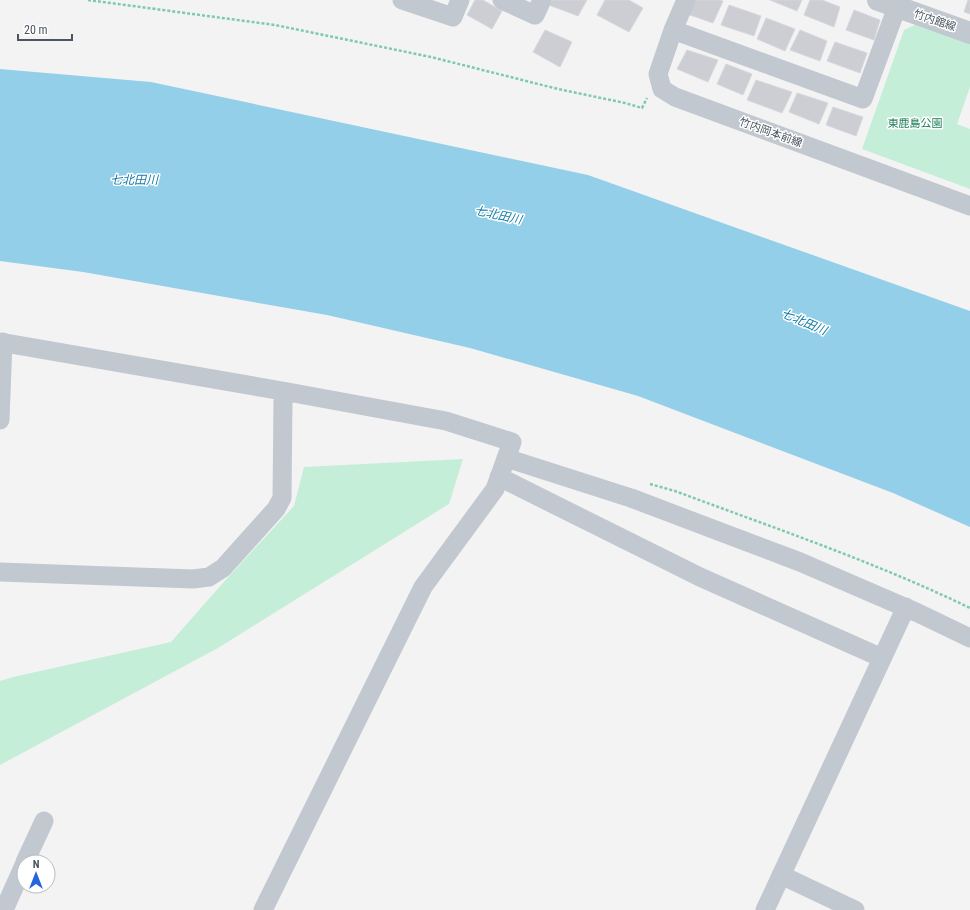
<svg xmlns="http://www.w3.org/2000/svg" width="970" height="910" font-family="'Roboto Condensed','Noto Sans JP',sans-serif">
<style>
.green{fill:#c5eed9}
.water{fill:#94cfe9}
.building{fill:#cdced4;stroke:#d7d8dd}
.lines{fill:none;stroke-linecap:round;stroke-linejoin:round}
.path{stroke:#7ecbac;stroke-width:2.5;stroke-dasharray:3 2;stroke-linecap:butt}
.minor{stroke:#c1c8d0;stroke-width:19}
.tertiary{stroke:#c1c8d0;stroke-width:22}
.labels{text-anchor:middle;stroke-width:3;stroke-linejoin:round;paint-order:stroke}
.street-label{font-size:11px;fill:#4b545f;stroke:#fff}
.park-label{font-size:11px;fill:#1d7f57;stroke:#fff}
.water-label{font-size:12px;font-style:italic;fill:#147ca9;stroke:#fff}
</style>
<rect width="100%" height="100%" fill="#f4f3f3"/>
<path class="green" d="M917 24 970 43V87L957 124 970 129V189L862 149 904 30Z
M463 459 449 504 218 648 0 765V681L13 677 171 642 221 585 294 506 304 467Z"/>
<path class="water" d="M0 69 151 82 588 175 970 311V527L893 493 638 396 470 348 327 315 83 272 0 261Z"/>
<path class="building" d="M475 0H483L502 11 492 29 467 15Z
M552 0H587L578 16 549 5Z
M605 0H629L643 8 629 32 597 15Z
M693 0H719L723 1 713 23 687 14Z
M770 0H802L797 11Z
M810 0H822L840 7 834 27 804 15Z
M968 0H970V14L964 12Z
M729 5 761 16 754 36 721 25Z
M854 10 880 20 874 40 846 30Z
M766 18 795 29 785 51 757 39Z
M545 30 572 42 560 67 533 52Z
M800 30 827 41 820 61 790 50Z
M835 42 867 53 860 73 827 61Z
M687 50 718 60 708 82 677 69Z
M726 64 752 74 743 95 717 84Z
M756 80 792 92 782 113 747 100Z
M797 93 828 103 819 124 789 112Z
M833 107 863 117 856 136 826 125Z"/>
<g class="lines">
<path class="path" d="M88 0 275 25 431 57 558 89 625 103 642 108 647 98
M650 484 675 491C774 528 875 562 970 608"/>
<path class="minor" d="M402 0 453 17 460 0
M502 0 535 15 542 0
M686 0 673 30 658 74 662 89 675 97 970 206
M673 30 863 99 897 7
M0 342 288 392 446 421 512 442 495 489 423 587 263 910
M0 420 3 342
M506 458 631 498 800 562 918 613 970 638
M499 477 700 577 882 658
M0 572 193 579 209 577 223 568 276 509 282 498 283 401 288 392
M25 862 44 821
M781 875 855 910
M4 910 24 865
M765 910 906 607"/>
<path class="tertiary" d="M878 0 970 33"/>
</g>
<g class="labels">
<g class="street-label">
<text transform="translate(935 20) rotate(19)" y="4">竹内館線</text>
<text transform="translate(771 132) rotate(20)" y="4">竹内岡本前線</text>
</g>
<g class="park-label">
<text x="915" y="127">東鹿島公園</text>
</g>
<g class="water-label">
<text x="134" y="184">七北田川</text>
<text transform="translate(498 215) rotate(12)" y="4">七北田川</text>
<text transform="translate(804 322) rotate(23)" y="4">七北田川</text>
</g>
</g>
<g transform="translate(36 874)"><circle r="19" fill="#ffffff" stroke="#b7bbbf"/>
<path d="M0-3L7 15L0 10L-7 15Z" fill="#2464dd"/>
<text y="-6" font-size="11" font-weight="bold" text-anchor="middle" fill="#4b545f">N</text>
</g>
<path d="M18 34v6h54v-6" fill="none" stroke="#4b545f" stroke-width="2"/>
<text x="24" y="34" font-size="12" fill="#4b545f" stroke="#ffffff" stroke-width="3" paint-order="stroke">20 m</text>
</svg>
